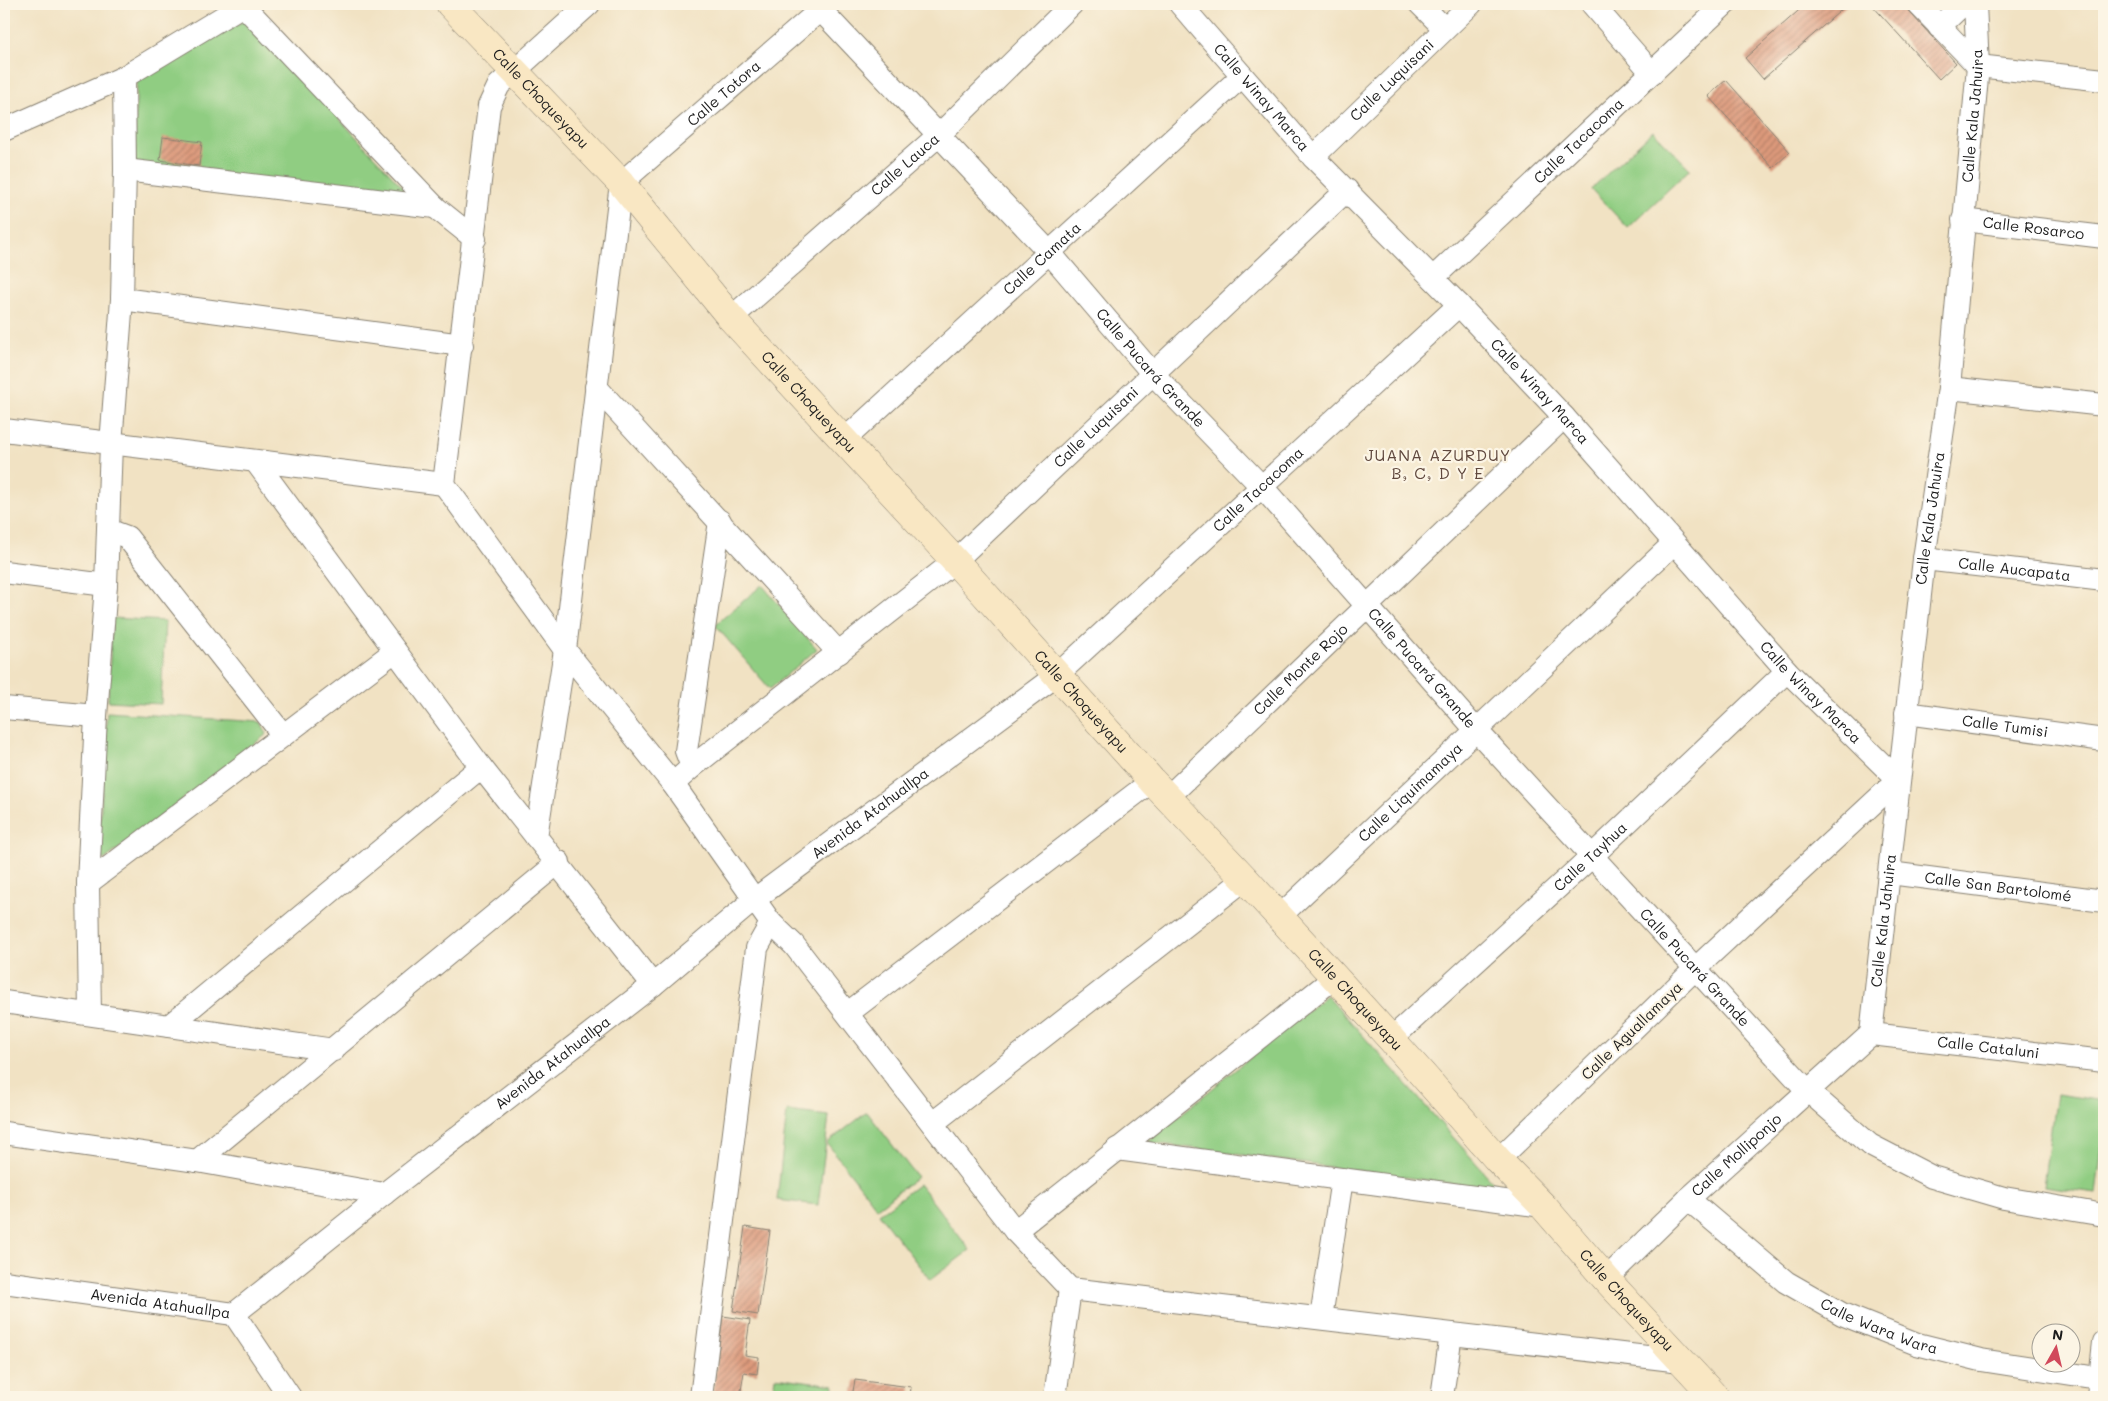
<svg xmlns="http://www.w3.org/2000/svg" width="2108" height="1401" font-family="Mali,sans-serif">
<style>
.park{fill:#90cd82;stroke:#56744f}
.building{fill:url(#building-hatch)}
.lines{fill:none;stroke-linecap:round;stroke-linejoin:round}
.street-casing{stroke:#867f70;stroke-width:24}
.secondary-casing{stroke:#867f70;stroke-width:29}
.street{stroke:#fff;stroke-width:22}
.secondary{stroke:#f9e7c3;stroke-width:28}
.labels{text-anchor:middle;stroke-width:4.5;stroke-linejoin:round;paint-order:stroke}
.street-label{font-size:15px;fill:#1c1c1c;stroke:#fcf5e5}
.neighbourhood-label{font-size:16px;letter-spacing:1px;fill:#60483e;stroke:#fcf5e5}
</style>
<defs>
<pattern id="building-hatch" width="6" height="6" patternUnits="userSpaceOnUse" patternTransform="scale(1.25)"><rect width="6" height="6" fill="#dd9a7c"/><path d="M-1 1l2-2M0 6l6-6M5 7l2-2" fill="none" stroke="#b27d65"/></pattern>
</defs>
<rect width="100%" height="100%" fill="#fcf5e5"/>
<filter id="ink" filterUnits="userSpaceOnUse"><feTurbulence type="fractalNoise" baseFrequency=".02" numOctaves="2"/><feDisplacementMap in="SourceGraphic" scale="10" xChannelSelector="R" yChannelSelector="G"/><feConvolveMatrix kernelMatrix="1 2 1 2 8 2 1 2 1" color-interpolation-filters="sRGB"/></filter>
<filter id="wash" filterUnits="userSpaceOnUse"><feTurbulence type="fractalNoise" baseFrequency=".0096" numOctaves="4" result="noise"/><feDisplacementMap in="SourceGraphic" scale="20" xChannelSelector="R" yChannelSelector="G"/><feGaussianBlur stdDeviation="1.12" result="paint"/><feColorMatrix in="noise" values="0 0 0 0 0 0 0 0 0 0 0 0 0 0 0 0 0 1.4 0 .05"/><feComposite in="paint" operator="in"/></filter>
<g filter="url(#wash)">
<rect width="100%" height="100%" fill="#f1e2c3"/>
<path class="park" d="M247 19 410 195 133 164 137 80Z
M1653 131 1690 169 1628 228 1591 189Z
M762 585 817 649 770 689 715 625Z
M112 618 165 621 161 704 108 701Z
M107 712 261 722 267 734 104 860 98 856Z
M1327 995 1500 1190 1147 1142Z
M2056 1094 2104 1101V1132L2096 1193 2043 1186Z
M787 1111 829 1116 818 1205 777 1200Z
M867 1112 917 1177 877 1208 827 1143Z
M919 1184 970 1250 930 1280 879 1214Z
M775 1377 834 1385 833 1397H772Z"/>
<g id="blocks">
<path class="building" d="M1806 4H1848L1763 79 1745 58Z
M1871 4H1902L1956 63 1939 79Z
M1726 80 1790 152 1773 168 1708 96Z
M163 137 202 142 199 166 160 160Z
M745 1227 770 1231 758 1315 733 1311Z
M723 1316 750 1320 745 1355 759 1357 757 1374 744 1372 740 1397H712Z
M855 1380 911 1387 910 1397H852Z"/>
</g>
</g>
<g filter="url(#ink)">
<use href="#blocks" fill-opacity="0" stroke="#867f70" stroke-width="1"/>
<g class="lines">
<g class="street-casing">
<g id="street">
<path d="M242 4 435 207 475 239"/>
<path d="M589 4 499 85 489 106 444 484 565 650 673 784 771 923 794 945 1015 1231 1070 1289 1681 1361"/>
<path id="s1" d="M815 4 1050 253 1153 374 1263 488 1477 731 1807 1090 1870 1145 1932 1177 2004 1198 2104 1215"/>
<path id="s2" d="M1180 4 1313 157 1459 305 1564 417 1787 671 1898 780 1696 968 1498 1160"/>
<path d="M1420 4 1444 28"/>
<path d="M1592 4 1652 73"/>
<path d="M1918 4 1978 66 2104 80"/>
<path d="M1939 27 1963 4"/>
<path d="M4 130 124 77 243 5"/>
<path id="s3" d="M1313 157 1471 4"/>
<path d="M125 170 435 207"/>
<path id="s4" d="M1963 220 2104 237"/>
<path id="s5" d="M1433 278 1725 4"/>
<path d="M122 299 462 345"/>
<path id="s6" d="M731 318 940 134 1072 4"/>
<path d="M596 387 839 653"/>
<path d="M1949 388 2104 405"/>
<path d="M4 430 444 484"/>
<path id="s7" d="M843 441 1242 76"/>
<path d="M256 462 481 767 653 985"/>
<path d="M108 530 127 537 283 735"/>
<path id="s8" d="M1924 559 2104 580"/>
<path d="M4 572 106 585"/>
<path d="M4 708 96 716"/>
<path id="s9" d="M1906 713 2104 740"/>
<path d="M692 767 686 751 720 521"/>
<path id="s10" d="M673 784 692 767 955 561 1347 190"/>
<path id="s11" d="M1168 797 1564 417"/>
<path id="s12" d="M536 837 565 650 621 183 827 4"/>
<path id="s13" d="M1890 873 2104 901"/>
<path d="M88 883 395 651"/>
<path id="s14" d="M1279 917 1673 544"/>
<path d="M4 1002 334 1050"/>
<path d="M848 1013 1152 781"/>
<path d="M90 1014 88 883 96 716 106 585 111 444 122 299 125 170 124 77"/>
<path d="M169 1026 481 767"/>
<path id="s15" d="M1871 1034 1924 559 1949 388 1978 66 1975 4"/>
<path id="s16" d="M1871 1034 2104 1061"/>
<path id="s17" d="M1391 1039 1591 857 1787 671"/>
<path d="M933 1123 1245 879"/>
<path d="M4 1133 197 1161 384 1194"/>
<path d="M1117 1149 1543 1206"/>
<path d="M197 1161 559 862"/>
<path id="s18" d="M1688 1199 1786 1282 1842 1314 1917 1344 1981 1360 2104 1379"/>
<path d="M1015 1231 1334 978"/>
<path id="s19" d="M1606 1279 1688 1199 1871 1034"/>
<path id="s20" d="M4 1282 234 1314 384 1194 653 985 755 899 1057 675 1459 305"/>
<path d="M234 1314 290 1397"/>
<path d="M1321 1318 1342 1179"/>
<path d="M701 1397 757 948 771 923"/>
<path d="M1055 1397 1070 1289"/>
<path d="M1442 1397 1451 1334"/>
<path d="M2098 1397 2104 1342"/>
</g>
</g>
<g class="secondary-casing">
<g id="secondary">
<path id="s21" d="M450 4 621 183 731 318 955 561 1152 781 1245 879 1391 1039 1498 1160 1543 1206 1606 1279 1715 1397"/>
</g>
</g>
<use href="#street" class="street"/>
<use href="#secondary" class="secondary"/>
</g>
</g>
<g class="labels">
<g class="street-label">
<text dy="5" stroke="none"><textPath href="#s3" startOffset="110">Calle Luquisani</textPath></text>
<text dy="5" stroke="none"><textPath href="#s12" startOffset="796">Calle Totora</textPath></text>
<text dy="5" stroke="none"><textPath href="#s2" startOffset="124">Calle Winay Marca</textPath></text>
<text dy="5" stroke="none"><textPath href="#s21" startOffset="131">Calle Choqueyapu</textPath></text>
<text dy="5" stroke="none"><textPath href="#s15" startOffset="924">Calle Kala Jahuira</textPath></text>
<text dy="5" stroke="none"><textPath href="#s5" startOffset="200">Calle Tacacoma</textPath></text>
<text dy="5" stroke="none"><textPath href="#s6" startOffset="232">Calle Lauca</textPath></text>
<text dy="5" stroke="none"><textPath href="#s4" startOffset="71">Calle Rosarco</textPath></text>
<text dy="5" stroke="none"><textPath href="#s7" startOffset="270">Calle Camata</textPath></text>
<text dy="5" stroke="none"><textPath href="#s1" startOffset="495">Calle Pucará Grande</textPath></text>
<text dy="5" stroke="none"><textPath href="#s2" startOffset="529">Calle Winay Marca</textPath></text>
<text dy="5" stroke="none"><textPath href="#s21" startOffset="536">Calle Choqueyapu</textPath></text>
<text dy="5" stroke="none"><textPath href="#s10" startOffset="554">Calle Luquisani</textPath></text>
<text dy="5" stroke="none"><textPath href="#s20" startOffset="1548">Calle Tacacoma</textPath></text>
<text dy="5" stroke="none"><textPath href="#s15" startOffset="519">Calle Kala Jahuira</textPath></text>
<text dy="5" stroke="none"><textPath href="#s8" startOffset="91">Calle Aucapata</textPath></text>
<text dy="5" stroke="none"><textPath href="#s1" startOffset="900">Calle Pucará Grande</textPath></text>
<text dy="5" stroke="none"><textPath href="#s11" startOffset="184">Calle Monte Rojo</textPath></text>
<text dy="5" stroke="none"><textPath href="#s2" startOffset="934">Calle Winay Marca</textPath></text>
<text dy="5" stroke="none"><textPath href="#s21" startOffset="941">Calle Choqueyapu</textPath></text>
<text dy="5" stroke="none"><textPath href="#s9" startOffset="100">Calle Tumisi</textPath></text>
<text dy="5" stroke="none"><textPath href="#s14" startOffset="181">Calle Liquimamaya</textPath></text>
<text dy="5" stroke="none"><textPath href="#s20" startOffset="1042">Avenida Atahuallpa</textPath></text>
<text dy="5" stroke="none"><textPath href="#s17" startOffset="270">Calle Tayhua</textPath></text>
<text dy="5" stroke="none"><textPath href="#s13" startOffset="109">Calle San Bartolomé</textPath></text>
<text dy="5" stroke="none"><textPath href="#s15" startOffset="114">Calle Kala Jahuira</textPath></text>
<text dy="5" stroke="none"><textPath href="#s1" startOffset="1305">Calle Pucará Grande</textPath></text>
<text dy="5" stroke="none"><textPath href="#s21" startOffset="1346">Calle Choqueyapu</textPath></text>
<text transform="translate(1632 1031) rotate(-44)" y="5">Calle Aguallamaya</text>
<text dy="5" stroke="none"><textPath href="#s16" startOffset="118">Calle Cataluni</textPath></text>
<text dy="5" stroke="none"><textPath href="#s20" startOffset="638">Avenida Atahuallpa</textPath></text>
<text dy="5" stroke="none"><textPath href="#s19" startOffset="180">Calle Molliponjo</textPath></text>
<text dy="5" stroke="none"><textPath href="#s21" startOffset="1751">Calle Choqueyapu</textPath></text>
<text dy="5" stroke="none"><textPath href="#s20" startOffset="158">Avenida Atahuallpa</textPath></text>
<text dy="5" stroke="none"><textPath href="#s18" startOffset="232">Calle Wara Wara</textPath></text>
</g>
<g class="neighbourhood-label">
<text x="1438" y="461">JUANA AZURDUY<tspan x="1438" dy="18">B, C, D Y E</tspan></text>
</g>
</g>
<rect width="2108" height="1401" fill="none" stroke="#fcf5e5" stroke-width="20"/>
<g transform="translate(2056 1348) rotate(8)"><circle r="24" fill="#fcf5e5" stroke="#a29e95"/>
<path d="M0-4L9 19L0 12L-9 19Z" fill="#d1495b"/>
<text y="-8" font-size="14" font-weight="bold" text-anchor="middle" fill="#1c1c1c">N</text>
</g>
</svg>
